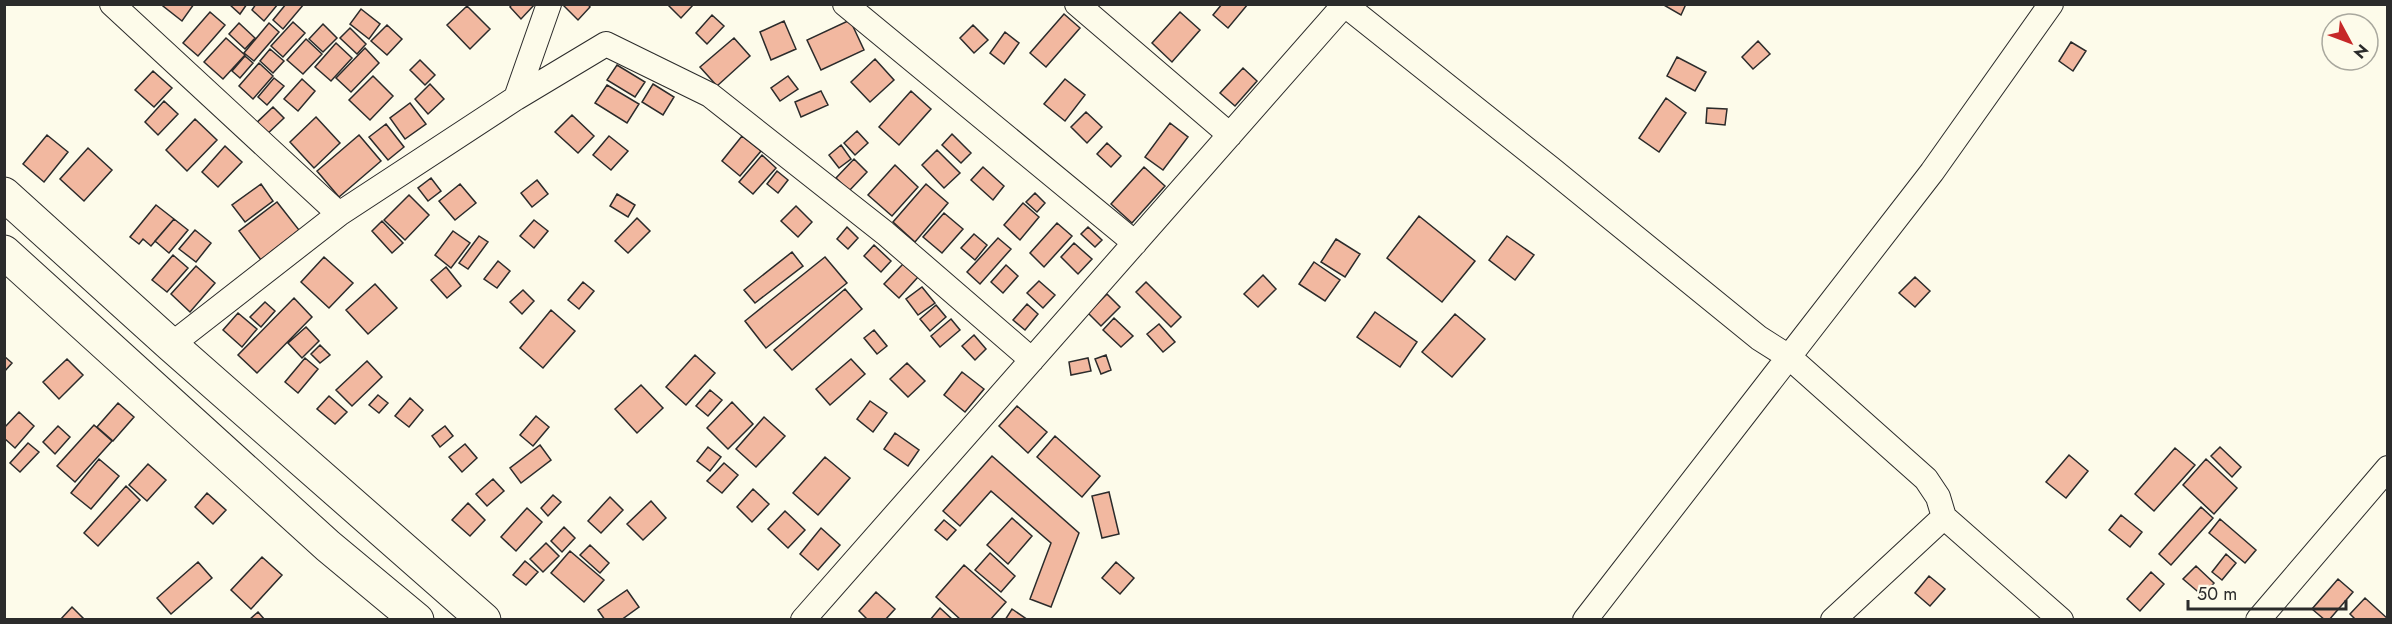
<svg xmlns="http://www.w3.org/2000/svg" width="2392" height="624" font-family="Jost,sans-serif">
<style>
.building{fill:#f2b8a0;stroke:#2b2b2b;stroke-width:1.5}
.lines{fill:none;stroke-linecap:round;stroke-linejoin:round}
.minor-casing{stroke:#2b2b2b;stroke-width:26}
.highway-casing{stroke:#2b2b2b;stroke-width:35}
.minor{stroke:#fdfbea;stroke-width:24}
.highway{stroke:#fdfbea;stroke-width:33}
</style>
<rect width="100%" height="100%" fill="#fdfbea"/>
<path class="building" d="M164 4H194L182 21 163 6Z
M229 4H247L240 14Z
M256 4H278L264 21 252 10Z
M286 4H304L283 29 273 20Z
M512 4H535L521 19 510 7Z
M588 4 590 7 578 20 563 5Z
M667 4H694L681 18Z
M1222 4H1248L1228 28 1213 15Z
M1662 4H1686L1681 15Z
M467 6 490 29 470 49 447 25Z
M361 9 380 24 369 39 350 24Z
M210 12 225 25 198 56 183 43Z
M1180 12 1200 30 1172 62 1152 43Z
M1064 14 1080 28 1046 67 1030 53Z
M712 15 724 26 707 44 696 33Z
M850 20 864 50 821 70 807 40Z
M784 21 796 49 771 60 760 32Z
M293 22 305 33 283 57 271 46Z
M239 23 255 38 245 49 229 34Z
M269 23 279 32 254 61 244 53Z
M323 24 337 38 323 52 309 39Z
M387 25 402 39 387 55 371 41Z
M973 25 988 40 974 53 960 38Z
M350 28 366 44 357 54 340 38Z
M1005 32 1019 43 1004 64 990 53Z
M226 38 245 55 223 79 204 62Z
M734 38 750 56 717 86 700 67Z
M306 39 322 54 303 74 287 60Z
M1758 41 1770 54 1753 69 1742 57Z
M2071 42 2086 51 2073 71 2059 61Z
M336 43 352 58 331 81 315 67Z
M365 48 379 63 351 92 336 78Z
M270 49 284 61 273 73 260 61Z
M245 56 253 63 240 78 232 71Z
M1677 57 1706 72 1695 91 1667 76Z
M875 59 894 80 870 102 851 82Z
M420 60 435 75 425 85 410 70Z
M259 63 273 76 253 99 239 86Z
M617 65 645 82 635 97 607 80Z
M1243 68 1257 81 1235 106 1220 93Z
M153 71 172 88 154 107 135 90Z
M373 76 393 96 370 120 349 100Z
M788 76 798 89 780 101 771 88Z
M274 78 284 86 267 105 258 97Z
M302 79 315 91 298 111 284 99Z
M1065 79 1085 95 1065 121 1044 104Z
M430 84 444 99 428 114 415 99Z
M653 84 674 97 663 115 642 102Z
M607 85 639 104 627 123 595 103Z
M821 91 828 105 801 117 795 102Z
M911 91 931 109 899 145 879 127Z
M1666 98 1686 113 1659 152 1639 138Z
M164 101 178 114 158 135 145 122Z
M410 103 426 124 405 139 390 118Z
M273 107 284 118 263 138 252 127Z
M1707 108 1727 109 1725 125 1706 123Z
M1086 112 1102 127 1087 143 1071 127Z
M572 115 594 136 578 153 555 132Z
M316 117 340 143 314 168 290 142Z
M195 119 217 140 187 171 166 150Z
M1170 123 1188 137 1163 170 1145 157Z
M386 124 404 147 388 160 369 137Z
M857 131 868 143 855 155 844 143Z
M952 134 971 153 961 163 942 145Z
M47 135 68 152 44 182 23 164Z
M359 135 381 161 339 197 317 171Z
M609 136 628 151 611 170 593 155Z
M742 136 761 151 740 176 722 161Z
M1107 143 1121 156 1111 167 1097 154Z
M841 145 851 159 839 168 829 155Z
M225 146 242 162 218 187 202 172Z
M88 148 112 170 84 201 60 179Z
M937 150 960 173 944 188 922 165Z
M762 155 776 168 753 194 739 182Z
M854 159 867 172 849 191 836 178Z
M895 165 918 187 892 216 868 195Z
M983 167 1004 186 993 200 971 180Z
M1144 167 1165 186 1132 223 1111 204Z
M777 171 788 180 778 193 767 184Z
M431 178 441 191 428 201 418 188Z
M537 180 548 194 532 207 521 193Z
M261 184 273 201 245 222 232 205Z
M460 184 476 203 455 220 439 201Z
M926 184 948 203 915 242 893 222Z
M1035 193 1045 203 1037 212 1026 202Z
M617 194 635 205 628 217 610 206Z
M409 195 429 215 405 240 384 220Z
M277 202 299 230 261 260 239 231Z
M1023 203 1039 217 1020 240 1004 225Z
M156 205 174 219 151 246 143 239 139 244 130 237Z
M796 206 812 222 798 237 781 221Z
M944 213 963 229 942 253 923 237Z
M1419 216 1475 261 1442 302 1387 258Z
M637 218 650 231 628 253 615 241Z
M174 219 188 230 169 253 155 241Z
M534 220 548 231 534 248 520 236Z
M382 221 403 243 392 253 372 231Z
M1057 223 1072 236 1044 267 1030 253Z
M847 227 858 238 848 249 837 239Z
M1088 227 1102 240 1095 247 1081 234Z
M195 230 211 243 196 262 179 249Z
M453 231 470 243 451 268 435 255Z
M974 234 987 245 975 260 961 248Z
M479 236 488 242 468 269 459 263Z
M1507 236 1534 255 1515 280 1489 260Z
M998 238 1011 249 980 284 967 272Z
M1336 239 1360 254 1345 277 1321 262Z
M1074 243 1092 259 1078 274 1061 257Z
M874 245 891 261 881 272 864 256Z
M792 252 803 266 755 303 744 290Z
M173 255 188 268 167 292 152 280Z
M324 257 353 283 329 308 301 282Z
M825 257 847 283 766 348 745 321Z
M498 261 510 271 497 288 484 279Z
M1314 262 1340 280 1325 301 1299 284Z
M903 264 918 277 899 298 884 284Z
M1006 265 1018 276 1003 293 991 282Z
M196 266 215 283 190 312 171 294Z
M446 267 461 286 447 298 431 280Z
M1263 275 1276 289 1258 307 1244 294Z
M1915 277 1930 291 1915 307 1899 293Z
M1039 281 1055 295 1043 308 1027 293Z
M583 282 594 291 579 309 568 300Z
M1146 282 1181 317 1171 327 1136 292Z
M375 284 397 308 368 334 346 310Z
M922 287 935 303 918 315 906 299Z
M845 289 862 309 792 370 774 350Z
M523 290 534 301 522 314 510 302Z
M1107 294 1120 307 1101 326 1088 313Z
M294 298 312 317 257 373 238 355Z
M265 302 275 311 261 327 250 317Z
M1027 304 1038 314 1025 330 1013 320Z
M936 305 946 317 930 331 920 319Z
M551 310 575 331 543 368 520 348Z
M1375 312 1417 342 1400 367 1357 337Z
M238 313 257 329 242 347 223 330Z
M1455 314 1485 339 1452 377 1422 352Z
M1114 318 1133 336 1121 347 1103 330Z
M951 319 960 330 940 347 931 336Z
M1159 324 1175 342 1163 352 1147 334Z
M306 327 319 341 302 358 288 343Z
M874 330 887 346 877 354 864 338Z
M974 335 986 349 975 360 962 346Z
M320 345 330 355 320 363 311 354Z
M695 355 715 373 686 405 666 387Z
M1106 355 1111 370 1101 374 1095 359Z
M4 356 12 363 4 372Z
M305 358 318 369 298 393 285 382Z
M1088 358 1091 371 1071 375 1069 362Z
M67 359 83 375 59 399 43 382Z
M851 359 865 374 830 405 816 389Z
M367 361 382 377 352 406 336 390Z
M907 363 925 381 908 397 890 379Z
M962 372 984 389 965 412 944 395Z
M641 385 663 408 637 433 615 409Z
M710 390 722 400 708 416 696 406Z
M378 395 388 403 379 413 369 405Z
M329 396 347 412 335 424 317 409Z
M410 398 423 410 409 427 395 416Z
M870 401 887 413 873 432 857 419Z
M732 402 753 424 728 449 707 428Z
M118 403 134 417 113 441 97 427Z
M1017 406 1047 432 1028 453 999 426Z
M19 412 34 426 15 448 4 438V428Z
M536 416 549 427 533 446 520 435Z
M764 417 785 436 756 467 736 449Z
M94 425 112 441 75 482 57 466Z
M58 426 70 437 55 454 43 442Z
M445 426 453 436 440 447 432 436Z
M895 433 919 450 908 466 884 449Z
M1055 436 1100 476 1082 497 1037 457Z
M28 443 39 452 20 472 10 463Z
M465 444 477 458 462 472 449 457Z
M540 445 551 460 521 483 510 468Z
M708 447 721 457 710 471 697 461Z
M2220 447 2241 467 2232 477 2211 456Z
M2175 448 2195 465 2154 511 2135 494Z
M2069 455 2088 471 2066 498 2046 482Z
M992 456 1079 533 1051 607 1030 599 1051 543 991 491 960 526 943 511Z
M825 457 850 478 818 515 793 493Z
M99 459 119 476 91 509 71 493Z
M2206 459 2237 488 2214 514 2183 485Z
M724 463 738 475 722 493 707 481Z
M148 464 166 480 147 501 129 485Z
M493 479 504 491 487 506 476 494Z
M126 486 140 500 98 546 84 533Z
M753 489 769 504 752 522 737 507Z
M1109 492 1119 534 1102 538 1092 496Z
M207 493 226 510 213 524 195 507Z
M553 495 561 502 548 516 541 508Z
M610 497 623 510 601 533 588 521Z
M651 501 666 518 643 540 627 524Z
M468 503 485 520 470 536 452 520Z
M2201 507 2213 518 2171 565 2159 554Z
M527 508 542 522 516 551 501 537Z
M785 511 805 530 788 548 768 529Z
M2121 515 2142 532 2130 547 2109 530Z
M1012 518 1032 536 1008 564 987 545Z
M2220 519 2256 550 2245 563 2209 533Z
M944 520 956 530 947 540 935 530Z
M564 527 575 538 562 552 551 541Z
M821 528 840 545 818 570 800 554Z
M546 543 559 556 543 572 530 559Z
M590 545 609 563 600 573 580 555Z
M570 551 604 580 584 602 551 573Z
M990 553 1015 576 1001 592 975 570Z
M2226 554 2236 563 2222 580 2212 572Z
M262 557 282 575 251 609 231 590Z
M525 561 538 572 526 585 513 575Z
M198 562 212 578 171 614 157 598Z
M1116 562 1134 578 1120 594 1102 578Z
M964 565 1006 602 990 620H961L936 597Z
M2196 566 2214 583 2203 596 2183 579Z
M2151 572 2164 584 2140 611 2127 599Z
M1929 576 1945 589 1930 606 1915 593Z
M2338 579 2353 592 2329 620H2325L2312 609Z
M627 590 639 607 621 620H605L598 610Z
M876 592 895 609 885 620H868L859 611Z
M2365 598 2388 619V620H2356L2350 614Z
M72 607 85 620H60Z
M940 608 953 620H930Z
M1012 609 1028 620H1005Z
M258 612 265 620H249Z"/>
<g class="lines">
<g class="minor-casing">
<path id="minor" d="M112 4 339 214
M845 4 1135 243
M1077 4 1230 135
M1344 4 1550 168 1759 338 1789 357 1926 479 1938 497 1944 517 2061 620
M516 98 549 4
M171 345 339 214 516 98 606 44 710 95 885 233 1032 360
M803 620 1344 5
M1585 620 1932 172 2051 4
M1833 620 1944 517
M2258 620 2388 468"/>
</g>
<g class="highway-casing">
<path id="highway" d="M4 194 171 345 484 620
M4 252 328 546 417 620"/>
</g>
<use href="#minor" class="minor"/>
<use href="#highway" class="highway"/>
</g>
<rect width="2392" height="624" fill="none" stroke="#2b2b2b" stroke-width="12"/>
<g transform="translate(2350 42) rotate(131)"><circle r="28" fill="#fdfbea" stroke="#a9a89e" stroke-width="1.5"/>
<path d="M0-4.5L10 22L0 15L-10 22Z" fill="#c62828"/>
<text y="-9" font-size="16" font-weight="bold" text-anchor="middle" fill="#2b2b2b">N</text>
</g>
<path d="M2188 600v9h158v-9" fill="none" stroke="#2b2b2b" stroke-width="3"/>
<text x="2197" y="600" font-size="18" fill="#2b2b2b" stroke="#fdfbea" stroke-width="4.5" paint-order="stroke">50 m</text>
</svg>
